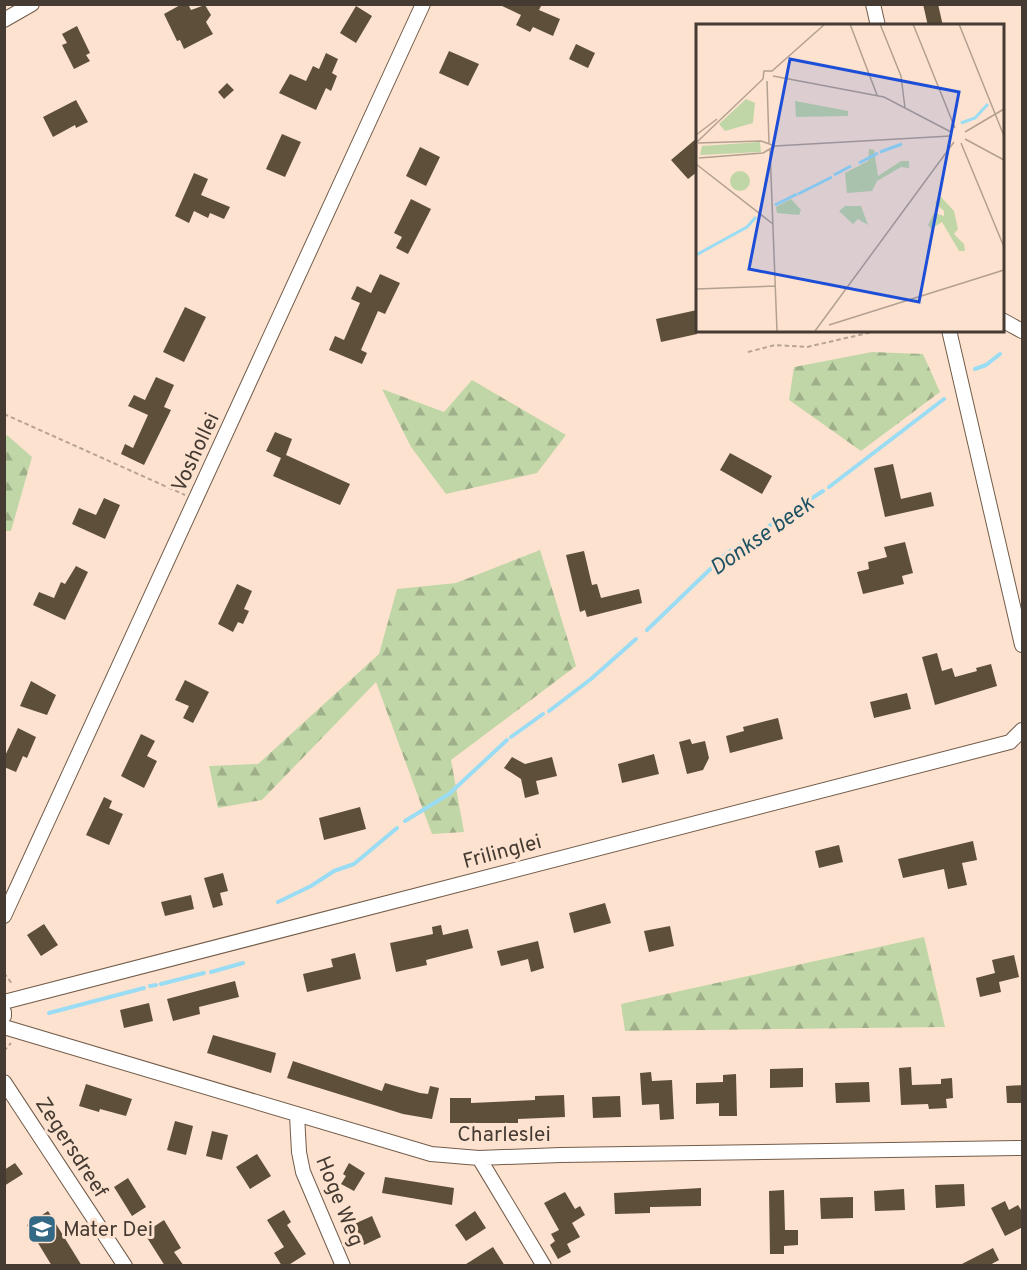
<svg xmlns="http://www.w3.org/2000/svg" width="1027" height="1270" font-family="Overpass,sans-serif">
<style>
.forest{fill:url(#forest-firs)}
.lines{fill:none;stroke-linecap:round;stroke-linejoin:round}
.stream{stroke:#9adcf3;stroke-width:4}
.building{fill:#5d4f39}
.minor-casing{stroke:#725c4a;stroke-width:16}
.path{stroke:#b7a394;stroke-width:2;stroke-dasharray:4.5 3;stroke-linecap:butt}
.minor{stroke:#fff;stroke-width:14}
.labels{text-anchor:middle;stroke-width:6;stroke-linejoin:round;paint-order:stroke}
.street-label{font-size:21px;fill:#453b33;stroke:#fde3cf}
.poi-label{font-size:21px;fill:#453b33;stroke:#fde3cf;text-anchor:start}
.water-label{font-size:22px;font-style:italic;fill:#1d5364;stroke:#fde3cf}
.inset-river{fill:none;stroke:#9adcf3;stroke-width:3}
.inset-road{fill:none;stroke:#b3a091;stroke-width:1.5}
.view{fill:#1d4ed8;fill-opacity:0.15;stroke:#1d4ed8;stroke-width:3}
.inset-edge{fill:none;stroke:#453b33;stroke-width:3}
</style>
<defs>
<pattern id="forest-firs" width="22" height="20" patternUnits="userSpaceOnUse" patternTransform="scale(1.5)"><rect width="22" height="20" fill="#c1d6a7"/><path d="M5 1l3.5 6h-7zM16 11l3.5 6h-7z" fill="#9faf89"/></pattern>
</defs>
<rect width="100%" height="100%" fill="#fde3cf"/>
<path class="forest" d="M872 352 923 354 940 392 861 451 789 400 794 367Z
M472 380 566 435 537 473 446 494 411 447 382 389 444 412Z
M7 435 32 457 11 531H4V438Z
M540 550 576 666 451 760 464 832 432 834 376 682 262 800 218 808 209 766 258 764 379 654 397 589 456 583Z
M924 937 945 1027 625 1031 621 1004Z"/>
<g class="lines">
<path class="stream" d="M975 369 986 365 1000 354
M829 487 944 399
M647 630 726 554 823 491
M549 711 591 679 636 639
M511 737 543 714
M405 821 449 794 507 740
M278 902 311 886 334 871 354 864 397 828
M211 972 243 963
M161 984 204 973
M150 986 156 985
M49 1013 144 988"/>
</g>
<path class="building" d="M182 4H188L191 10 205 5 211 15 206 22 213 34 184 49 180 40 177 41 164 14Z
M498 4H542L539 10 560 19 553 36 533 27 530 32 516 25 521 15Z
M923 4H938L943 26H928Z
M356 6 372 16 356 43 340 33Z
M77 26 90 53 86 55 90 61 74 69 62 45 67 43 62 34Z
M576 44 595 53 588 68 569 59Z
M449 51 479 64 468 86 439 73Z
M326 53 338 59 332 73 337 76 331 91 326 88 316 110 279 93 290 74 306 81 313 66 319 69Z
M227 83 234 90 224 99 218 92Z
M76 100 88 122 76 128 75 125 53 137 43 117Z
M282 134 301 142 285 177 266 169Z
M697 138V172L688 179 671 160Z
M420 147 440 157 426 186 406 176Z
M194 173 208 179 201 195 230 207 224 219 210 213 208 218 194 211 189 223 175 216Z
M411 199 431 209 408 254 396 248 402 237 394 233Z
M380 274 400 283 385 314 378 311 361 350 367 353 362 364 329 350 335 336 344 340 360 303 351 299 357 286 371 293Z
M185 307 206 317 184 362 163 352Z
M697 310V334L661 342 656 319Z
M156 377 174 385 164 407 171 410 144 465 121 454 125 444 133 448 148 415 128 406 134 395 145 400Z
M275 432 292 439 286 455 350 484 340 505 273 476 281 458 266 451Z
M730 453 772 476 762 494 720 470Z
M893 464 901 499 931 492 934 506 885 517 874 468Z
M104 498 120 505 105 539 72 524 79 508 96 515Z
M905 542 913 573 902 576 904 584 863 594 857 572 869 569 868 562 887 557 884 547Z
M584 551 592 585 597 584 601 598 639 589 642 603 587 617 585 610 580 612 566 555Z
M76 566 88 572 65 620 33 605 39 592 54 598 61 582 65 584Z
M237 584 252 591 244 609 249 611 243 624 238 622 233 632 218 624Z
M937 653 942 671 952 668 955 677 977 671 976 668 991 664 997 686 935 705 922 657Z
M185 680 209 692 193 723 183 718 189 706 175 700Z
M31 681 56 695 47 715 20 706Z
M907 693 911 709 874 718 870 702Z
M778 718 783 739 730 753 726 736 744 731 743 727Z
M18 728 36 737 27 758 23 756 16 772 4 767V758Z
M141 734 155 741 147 756 157 761 144 788 121 776Z
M690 739 692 744 705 741 709 758 703 770 687 774 679 742Z
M654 754 659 774 622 783 618 764Z
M512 757 525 764 552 757 557 776 536 781 539 794 525 798 521 779 504 768Z
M104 797 112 801 109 808 123 814 109 845 86 835Z
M360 807 366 829 324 840 319 818Z
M973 841 977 860 962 863 967 885 948 889 944 869 903 878 898 859Z
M839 845 843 862 819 868 815 851Z
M223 873 228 891 220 893 223 905 213 908 204 878Z
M191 895 194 909 165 916 161 902Z
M605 903 611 923 574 933 569 913Z
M44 924 58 945 41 956 27 935Z
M441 925 443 935 468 929 473 948 426 960 427 965 396 972 390 943 433 934 432 927Z
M670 926 674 946 649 952 644 931Z
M538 941 544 968 531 972 528 959 501 966 497 951Z
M355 953 361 979 307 992 303 974 333 967 331 959Z
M1014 955 1019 977 999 982 1001 992 980 997 976 978 995 973 992 960Z
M235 981 239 997 199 1007 200 1014 173 1021 167 999Z
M149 1003 153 1021 124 1028 120 1010Z
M213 1035 276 1053 271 1073 207 1053Z
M293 1061 382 1091 385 1083 420 1093 428 1094 430 1086 439 1088 432 1119 403 1114 287 1078Z
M911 1067 912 1085 941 1084V1079L952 1078 953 1098 946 1099 947 1108 929 1109 928 1104 901 1105 899 1068Z
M803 1068V1087L770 1088V1069Z
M651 1072 652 1081 672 1080 674 1119 660 1120 659 1104 642 1105 640 1073Z
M736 1074 737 1116H719V1103L696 1104V1083L723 1082V1075Z
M869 1082 870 1102 836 1103 835 1083Z
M86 1084 132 1099 126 1116 100 1109 99 1112 79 1106Z
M1023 1085V1103H1007L1006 1086Z
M564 1095 565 1117 518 1119V1123H450V1098H471V1103L535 1100V1096Z
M620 1096 621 1117 593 1118 592 1097Z
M175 1121 193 1126 186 1155 167 1150Z
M212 1131 228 1135 222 1160 206 1156Z
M257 1154 271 1176 250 1189 236 1167Z
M15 1163 23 1174 4 1186V1170Z
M349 1163 365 1173 354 1191 341 1184 346 1176 343 1174Z
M385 1177 454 1188 452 1205 382 1193Z
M128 1178 146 1207 132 1216 114 1187Z
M964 1184 965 1206 936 1208 935 1185Z
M701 1188V1206L650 1207V1213L615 1214 614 1193Z
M904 1189 905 1210 875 1211 874 1191Z
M784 1190 785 1230H798V1245L784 1246V1254H770L769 1191Z
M565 1192 575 1209 580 1206 585 1215 572 1223 580 1237 567 1244 571 1252 558 1259 550 1245 555 1241 551 1234 559 1230 544 1203Z
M853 1197V1218L821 1219 820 1198Z
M1005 1201 1009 1210 1018 1205 1023 1213V1227L1005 1236 991 1208Z
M284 1210 291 1222 287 1225 306 1254 287 1266H282L274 1253 284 1247 267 1220Z
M48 1211 82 1266H52L27 1225Z
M475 1211 486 1228 466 1241 455 1225Z
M372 1216 381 1237 364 1245 354 1224Z
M164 1220 181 1248 174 1252 184 1266H165L144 1233Z
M493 1247 505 1266H463Z
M993 1248 999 1260 988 1266H958Z"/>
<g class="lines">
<g class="minor-casing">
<path id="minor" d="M873 4 878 26
M4 20 32 4
M1002 320 1022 331
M949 330 1022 645
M4 916 423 4
M4 1002 1010 742 1022 730
M4 1012V1016
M4 1027 431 1154 479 1158 561 1155 1022 1148
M4 1082 125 1266
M297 1115 299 1152 303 1172 343 1266
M479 1158 544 1266"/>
</g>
<path class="path" d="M748 352 775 345 807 347 881 330
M4 414 185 495
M4 973 13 985
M4 1051 11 1043"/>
<use href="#minor" class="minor"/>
</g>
<defs>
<g id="school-square" transform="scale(1.5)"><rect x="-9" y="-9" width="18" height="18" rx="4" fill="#336984" stroke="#fde3cf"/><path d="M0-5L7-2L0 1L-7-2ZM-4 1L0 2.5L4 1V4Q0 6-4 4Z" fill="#fff"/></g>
</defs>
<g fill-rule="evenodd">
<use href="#school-square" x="42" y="1229"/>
</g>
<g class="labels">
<g class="street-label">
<text transform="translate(195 452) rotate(-65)" y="7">Voshollei</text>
<text transform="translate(502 851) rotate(-15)" y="7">Frilinglei</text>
<text x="504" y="1141">Charleslei</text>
<text transform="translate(72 1147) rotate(57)" y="7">Zegersdreef</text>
<text transform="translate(340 1201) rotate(68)" y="7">Hoge Weg</text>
</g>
<g class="poi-label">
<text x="63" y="1236">Mater Dei</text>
</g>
<g class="water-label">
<text transform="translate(761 535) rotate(-35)" y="8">Donkse beek</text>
</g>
</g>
<g transform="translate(696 24)">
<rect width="308" height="308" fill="#fde3cf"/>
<path d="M64 118 65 128 4 131 6 122Z" fill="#c1d6a7"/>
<path d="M50 75 59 79 57 99 29 107 23 100ZM99 77 152 87V92L100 93ZM173 125 178 126 182 152 205 137H213V144L205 143 181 157 176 167 151 169 149 149 172 137ZM34 157a10 10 0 1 1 20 0a10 10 0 1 1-20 0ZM245 173 258 187 262 205 258 210 268 220 269 227H263L246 198 235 205 232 201 238 189 248 192V187L239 179ZM95 175 105 186 103 191 81 189 80 183ZM149 182H165L172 201 162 195 157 200 143 187Z" fill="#c1d6a7"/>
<path class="inset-river" d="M265 99 279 94 292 80M184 128 206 120M163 139 182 129M138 151 155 142M102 170 136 153M79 181 101 170M0 231 51 203 60 193"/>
<path class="inset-road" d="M154 0 181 71M184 0 205 52 209 84M217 0 259 104M263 0 308 112M77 52 188 73 255 108M71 57 73 119M269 108 308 85M0 111 21 95M269 115 308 136M1 118 67 55 68 47H76L129 0M2 119 65 117 79 122 254 112M265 119 308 223M74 126 81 307M3 134 67 129 79 122M0 140 77 200M0 265 79 262M133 301 308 246M119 307 258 118"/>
<path class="view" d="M94 35 263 68 223 278 53 245Z"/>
<rect width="308" height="308" class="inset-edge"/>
</g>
<rect width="1027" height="1270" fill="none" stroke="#453b33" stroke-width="12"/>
</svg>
